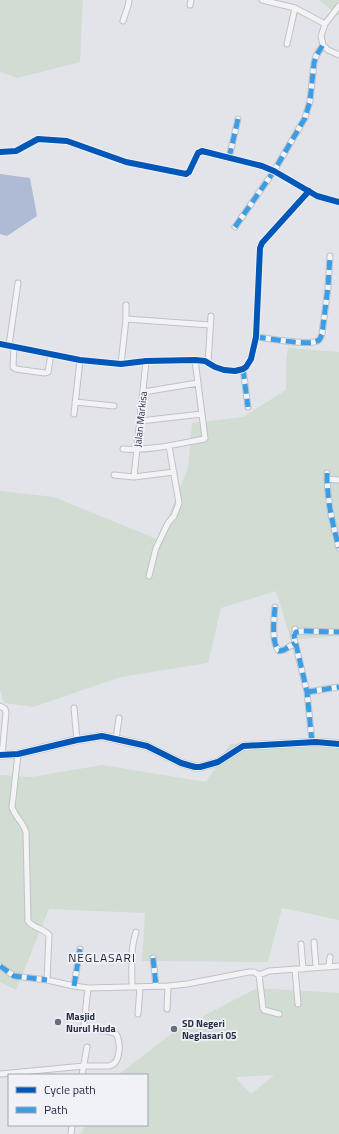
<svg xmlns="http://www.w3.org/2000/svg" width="339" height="1134" font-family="'Titillium Web',sans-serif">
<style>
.green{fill:#d1dcd3;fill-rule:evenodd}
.water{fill:#afbbd5}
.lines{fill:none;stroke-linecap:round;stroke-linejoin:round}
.minor-casing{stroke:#c0c1c7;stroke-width:7}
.tertiary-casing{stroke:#c0c1c7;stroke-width:9}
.minor{stroke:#f3f3f5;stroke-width:5}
.tertiary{stroke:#f3f3f5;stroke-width:7}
.quiet{stroke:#3d9de3;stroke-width:5;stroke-dasharray:10 5;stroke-linecap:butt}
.cycleway-casing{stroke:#f1f2f8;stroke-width:8}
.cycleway{stroke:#0057b8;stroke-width:6}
.poi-dot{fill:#696d7e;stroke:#f1f2f8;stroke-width:1.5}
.labels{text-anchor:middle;stroke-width:3.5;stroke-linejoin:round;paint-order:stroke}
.street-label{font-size:10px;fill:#282d44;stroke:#f1f2f8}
.poi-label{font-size:10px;font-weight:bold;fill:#282d44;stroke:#f1f2f8;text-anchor:start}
.quarter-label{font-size:12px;letter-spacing:1px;fill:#1a1e35;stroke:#f1f2f8}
</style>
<rect width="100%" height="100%" fill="#e3e4e9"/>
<path class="green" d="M0 0H83L80 62 18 78 0 72Z
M319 0H339V16Z
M288 348 339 352V626L336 636 291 640 276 591 221 608 208 663 121 677 33 707 4 703 0 690V491L54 497 159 540 188 468 192 423 243 417 286 390V359Z
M339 739V920L282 908 268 962 142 961 145 913 49 909 16 990 0 982V775L32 777 102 765 206 782 230 744Z
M257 988 339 993V1134H80L86 1125H147V1075H118L175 1031ZM274 1075 251 1094 236 1078V1077Z"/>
<path class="water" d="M0 174 30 178 37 216 7 236 0 234Z"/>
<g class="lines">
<g class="minor-casing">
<path id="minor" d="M262 0 295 8 325 24
M190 5 191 0
M123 21 128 6 129 0
M287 44 295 8
M323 45 328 50 339 55
M0 152 16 151 38 139 67 141 126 162 186 174 189 172 198 153 202 151 262 166 274 171 317 196 339 202
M229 158 238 119
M235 227 274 171 305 118 310 101 314 63 316 56 323 45 321 36 325 24 339 6
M126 319 210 325
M256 337C268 338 311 347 319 340 321 338 321 336 322 334L328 287 330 256
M0 344 80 360 121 364 146 361 195 360 205 361 215 367 224 370 235 371 243 369 246 367 251 359 256 337 260 248 262 243 309 191
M9 345 18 283
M14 346 13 367 16 369 45 373 48 372 51 354
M208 363 211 316
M121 364 126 319V305
M243 369 248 407
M143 392 198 383
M75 402 114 406
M74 414 80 360
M140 421 202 414
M123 449C150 451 178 444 204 439L205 438 195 360
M327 473C327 501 332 521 339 548
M114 475 134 477 174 472
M134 477 146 361
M327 479 339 480
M149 576 156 548 168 523 174 516 179 503 169 446
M275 607C274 617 271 644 279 651L284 650 295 643
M295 629 296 632 294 634V638L307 692 312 742
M296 632 303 631 339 632
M307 692 339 687
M0 706 5 709 6 712 2 755
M74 708 77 740
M116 739 119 718
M18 754 12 807C15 817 23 822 26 832L28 921C33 928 43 928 49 935L47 980
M314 942 316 967
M301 944 303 969
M153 958 156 986
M0 966 14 976 47 980 74 986 88 988 168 986 187 984 249 972H254L259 975 269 971 339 966
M329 967 330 957
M295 969 298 1004
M259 975 263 1008 264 1010 279 1014
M74 986 80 949
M132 987C132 969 130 950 136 932
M167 1009 168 986
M138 1014 140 988
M0 1074 84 1066H109C121 1064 121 1042 116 1034 107 1028 91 1034 84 1025L88 988
M82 1075 87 1047
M71 1134 72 1125"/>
</g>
<g class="tertiary-casing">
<path id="tertiary" d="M0 755 18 754 77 740 102 736 147 746 181 763 195 767H200L218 762 243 746 316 742 339 744"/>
</g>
<use href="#minor" class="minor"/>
<use href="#tertiary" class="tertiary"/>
<path class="quiet" d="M229 158 238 119
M235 227 274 171 305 118 310 101 314 63 316 56 323 45
M256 337C268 338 311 347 319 340 321 338 321 336 322 334L328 287 330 256
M243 369 248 407
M327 473C327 501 332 521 339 548
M275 607C274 617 271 644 279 651L284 650 295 643
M307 692 339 687
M312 742 307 692 294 636 296 632 303 631 339 632
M153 958 156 986
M0 966 14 976 47 980
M74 986 80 949"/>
<g class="cycleway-casing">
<path id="cycleway" d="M0 152 16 151 38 139 67 141 126 162 186 174 189 172 198 153 202 151 262 166 274 171 317 196 339 202
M0 344 80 360 121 364 146 361 195 360 205 361 215 367 224 370 235 371 243 369 246 367 251 359 256 337 260 248 262 243 309 191
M0 755 18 754 77 740 102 736 147 746 181 763 195 767H200L218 762 243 746 316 742 339 744"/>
</g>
<use href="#cycleway" class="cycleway"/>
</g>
<g class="poi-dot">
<circle cx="58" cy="1022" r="4"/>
<circle cx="174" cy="1029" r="4"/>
</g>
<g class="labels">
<g class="street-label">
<text transform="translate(140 419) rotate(-84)" y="4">Jalan Markisa</text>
</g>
<g class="poi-label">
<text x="66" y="1020">Masjid<tspan x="66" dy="12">Nurul Huda</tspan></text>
<text x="182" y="1027">SD Negeri<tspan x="182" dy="12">Neglasari 05</tspan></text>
</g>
<g class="quarter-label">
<text x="102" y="962">NEGLASARI</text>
</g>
</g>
<rect x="8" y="1074" width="140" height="52" fill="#f1f2f8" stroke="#a1a3b0"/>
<rect x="16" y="1087" width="20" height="6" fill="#0057b8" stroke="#a1a3b0"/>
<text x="44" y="1094" font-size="12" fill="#282d44">Cycle path</text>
<rect x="16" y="1107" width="20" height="6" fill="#3d9de3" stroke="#a1a3b0"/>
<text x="44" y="1114" font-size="12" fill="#282d44">Path</text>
</svg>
